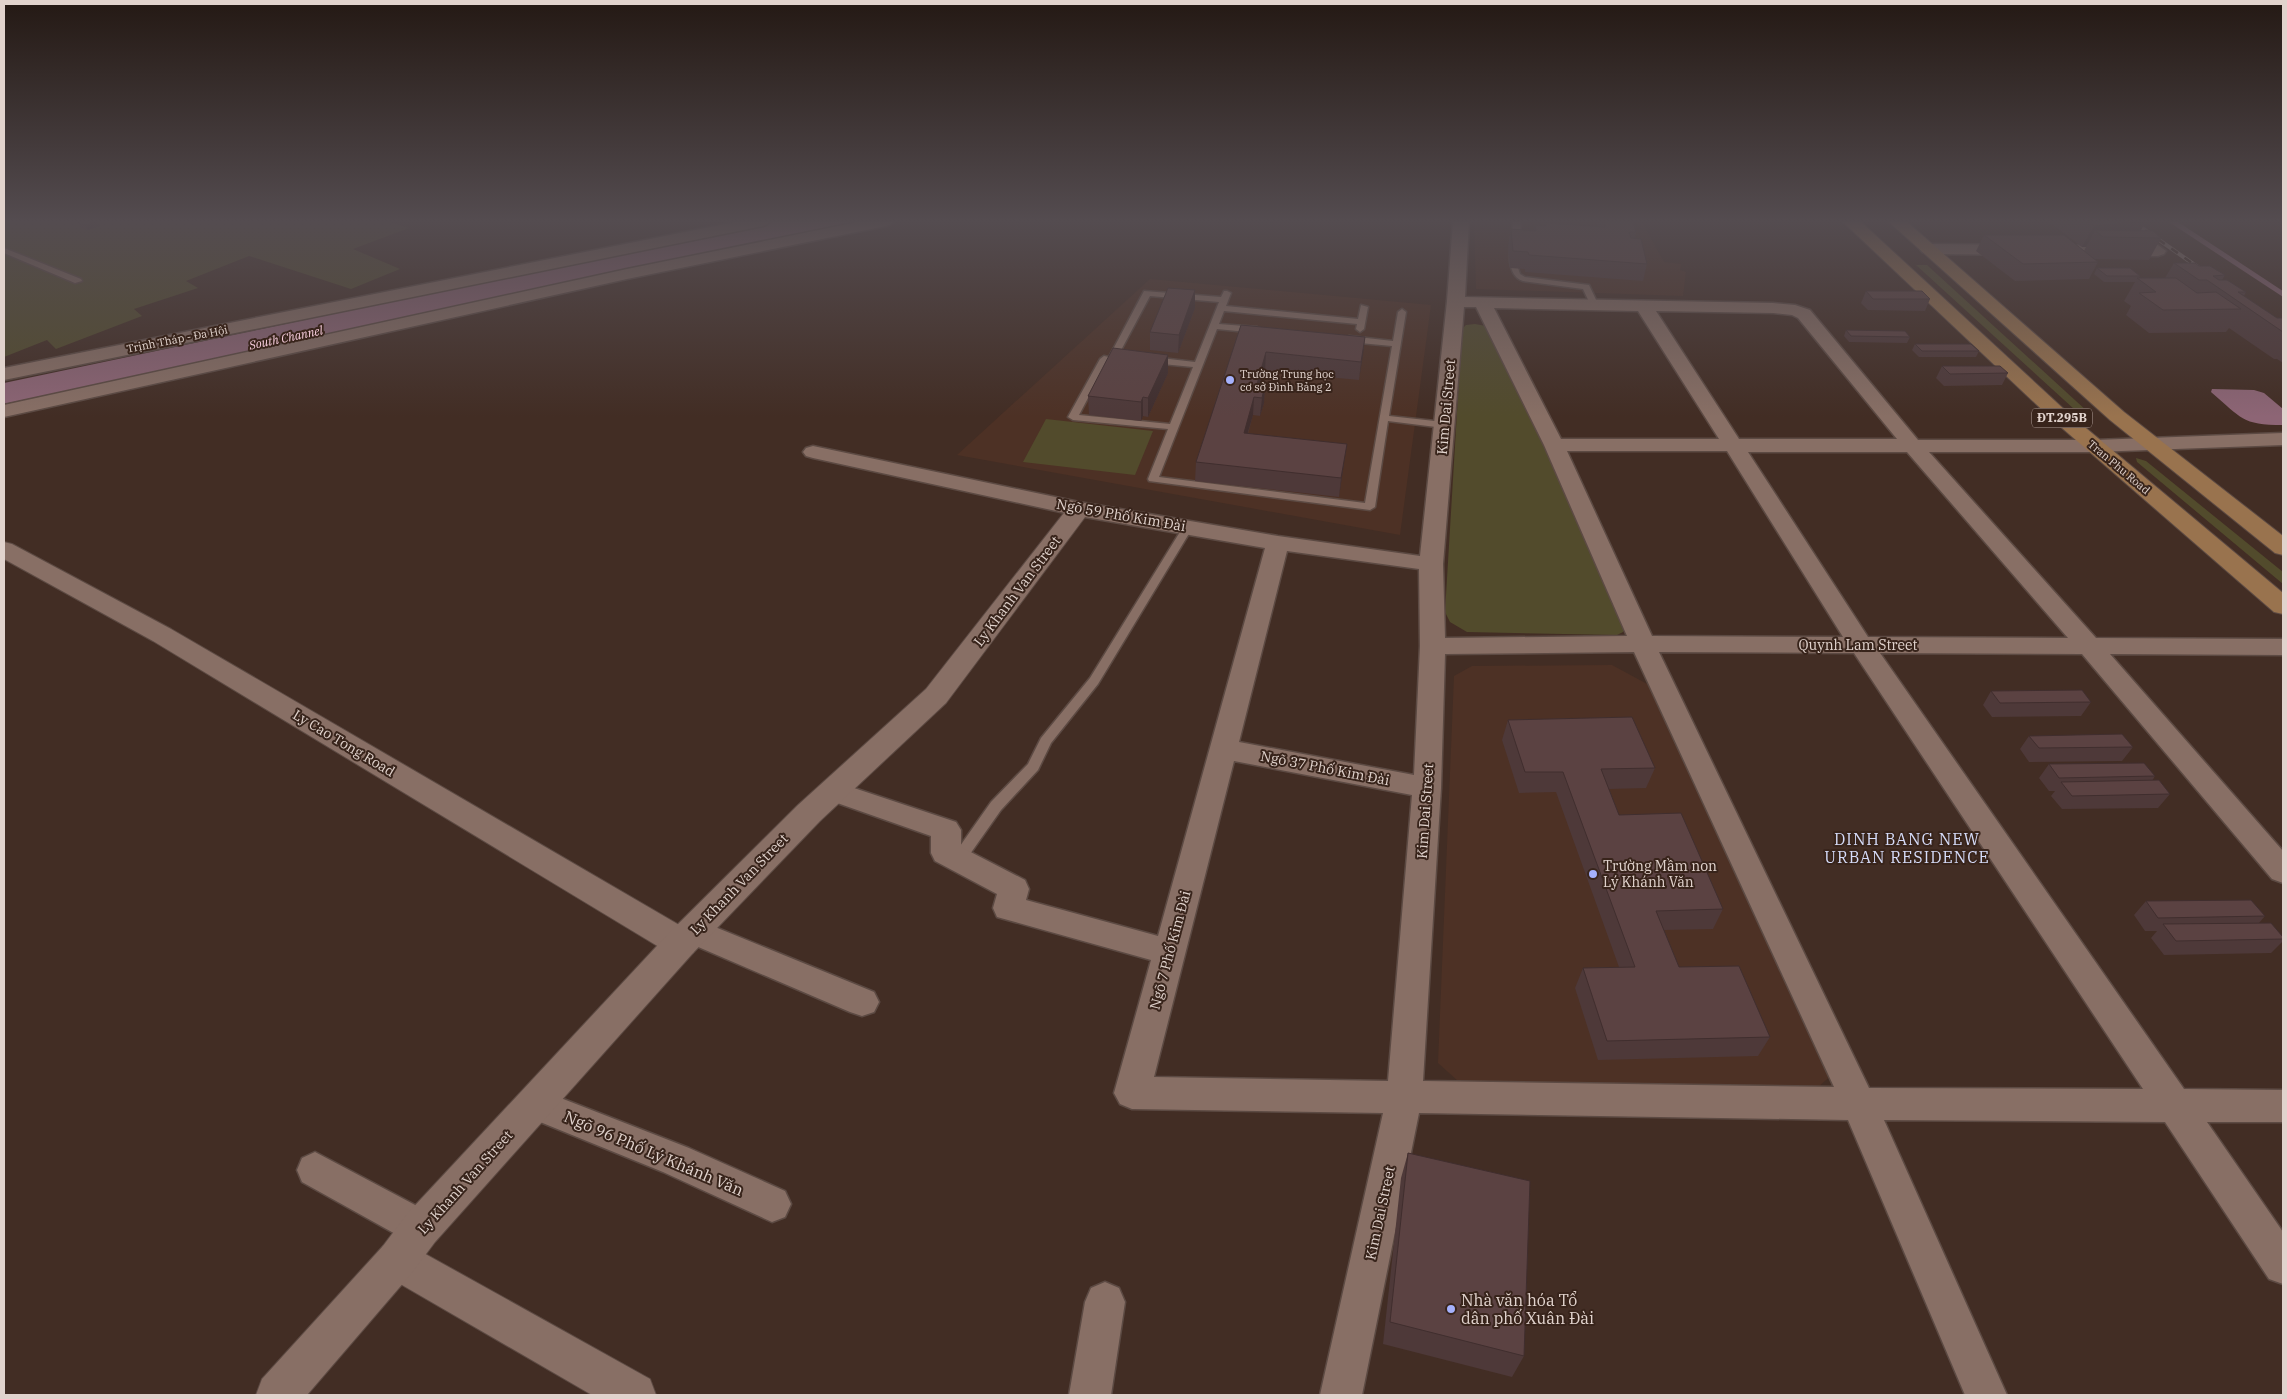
<svg xmlns="http://www.w3.org/2000/svg" width="2287" height="1399" font-family="'IBM Plex Serif',serif">
<style>
.built{fill:#4d3125}
.green{fill:#524b2c}
.water{fill:#8d6575}
.lines{fill:none;stroke-linecap:round;stroke-linejoin:round}
.stream{stroke:#8d6575;stroke-width:5}
.service-casing{stroke:#5c4a43;stroke-width:3}
.minor-casing{stroke:#5c4a43;stroke-width:3}
.tertiary-casing{stroke:#5c4a43;stroke-width:2}
.secondary-casing{stroke:#5c4a43;stroke-width:2}
.primary-casing{stroke:#5c4a43;stroke-width:2}
.service{fill:#886f65;fill-rule:evenodd}
.minor{fill:#886f65;fill-rule:evenodd}
.tertiary{fill:#886f65;fill-rule:evenodd}
.secondary{fill:#886f65;fill-rule:evenodd}
.primary{fill:#99734e;fill-rule:evenodd}
.rail-casing{stroke:#8e7c75;stroke-width:4}
.rail{stroke:#38241b;stroke-width:2.5;stroke-dasharray:8;stroke-linecap:butt}
.wall{fill:#4e3939}
.shaded-wall{fill:#402e2e}
.building{fill:#5b4242;stroke:#402e2e}
.poi-dot{fill:#a5b1fc;stroke:#38241b;stroke-width:2}
.labels{text-anchor:middle;stroke-width:4;stroke-linejoin:round;paint-order:stroke}
.far-street-label{font-size:11px;fill:#e1d3cd;stroke:#38241b}
.far-poi-label{font-size:11px;fill:#e1d3cd;stroke:#38241b;text-anchor:start}
.far-water-label{font-size:12px;font-style:italic;fill:#f7cddd;stroke:#38241b}
.shield{fill:#38241b;stroke:#ae9e98;stroke-width:1}
.shield-label{font-size:12px;font-weight:bold;fill:#e1d3cd}
.street-label{font-size:14px;fill:#e1d3cd;stroke:#38241b}
.poi-label{font-size:14px;fill:#e1d3cd;stroke:#38241b;text-anchor:start}
.quarter-label{font-size:16px;letter-spacing:1px;fill:#d6dcf9;stroke:#38241b}
.near-street-label{font-size:16px;fill:#e1d3cd;stroke:#38241b}
.near-poi-label{font-size:16px;fill:#e1d3cd;stroke:#38241b;text-anchor:start}
</style>
<rect width="100%" height="100%" fill="#422d24"/>
<path class="built" d="M1474 221H1641L1664 262 1681 264 1680 270 1686 272 1683 296 1476 289Z
M1150 279 1431 305 1400 535 957 455Z
M1612 665 1649 685 1837 1070 1815 1090H1468L1438 1063 1454 676 1472 666Z"/>
<path class="green" d="M4 221H385L409 228 353 249 400 269 351 289 249 256 186 281 198 288 134 309 142 316 56 349 47 340 4 357Z
M1916 265H1927L2088 412H2082L2074 409Z
M1475 324 1486 326 1491 329 1625 626 1623 632 1617 635 1467 632 1450 622 1445 612 1462 329 1466 325Z
M1046 419 1153 431 1135 475 1023 462Z
M2136 458 2146 461 2283 572V584L2137 462Z"/>
<path class="water" d="M775 221H862L4 404V383Z
M2212 389 2254 390 2264 393 2283 409V425C2241 425 2242 418 2211 392Z"/>
<g class="lines">
<path class="stream" d="M2172 221 2283 294"/>
<g class="service-casing">
<path id="service" d="M1513 221H1521L1518 268 1520 274 1525 277 1589 285 1598 304 1597 306H1591L1583 289 1523 281C1502 274 1512 239 1513 221Z
M4 248 81 279 82 281 75 283 4 253Z
M1144 291 1221 297 1224 291H1227L1231 293 1226 306 1358 319 1361 305 1368 307 1364 329 1360 332 1356 329 1357 324 1224 311 1219 324 1257 327 1261 330 1257 333 1217 329 1159 477 1365 503 1392 346 1349 342 1345 339 1349 336 1393 341 1398 312 1402 309 1406 312 1389 416 1444 422 1449 425 1444 428 1388 421 1375 507 1370 510 1149 481 1148 479 1168 429 1073 420 1068 417 1100 359 1104 356 1109 357ZM1150 296 1219 302 1195 362 1152 357 1148 360 1152 363 1193 367 1170 424 1079 415 1107 362H1115L1117 359 1122 360 1126 357 1119 354Z
M1188 524 1193 527 1098 684 1051 743 1038 770 1001 810 963 864 958 866 953 864 951 860 953 856 991 802 1028 764 1041 738 1090 678 1183 527Z"/>
</g>
<g class="minor-casing">
<path id="minor" d="M740 221H771L768 224 763 226 4 380V368Z
M863 221H894L891 224 886 226 627 279 4 417V405L627 269Z
M1453 221H1469L1465 297 1773 303 1795 305 1810 310 1918 440H2095L2283 433V445L2095 452H1929L2096 638 2283 639V655L2110 654 2283 851V883L2272 879 2082 654 1880 653 2184 1089 2283 1090V1122H2207L2283 1232V1284L2269 1279 2165 1122 1884 1120 2007 1395H1965L1848 1120 1419 1113 1362 1395H1320L1383 1113 1132 1109 1120 1104 1114 1093 1151 960 997 917 993 908 997 894 935 861 931 853V836L823 798 819 791 823 784 833 781 956 822 961 830V847L1025 880 1029 889 1026 900 1158 936 1265 548 1079 516 813 458 806 456 803 452 806 448 813 446 1079 502 1278 536 1420 556 1447 301ZM1464 307H1476L1544 445 1627 636 1445 638 1443 564ZM1494 308 1638 311 1719 439H1561ZM1656 311 1773 313 1792 315 1798 318 1897 439H1739ZM1567 451H1727L1843 637 1652 636ZM1748 452H1907L2068 638 1868 637ZM1287 551 1419 569 1420 646 1414 775 1239 742ZM1634 652 1834 1087 1423 1081 1441 788 1445 654ZM1659 652 1854 653 2143 1089 1869 1088ZM1234 761 1412 795 1388 1081 1154 1077Z
M2107 221H2125L2166 251 2164 254 2158 256 1928 254 1922 252 1920 249 1922 246 1928 244 2140 246Z
M693 918 874 992 879 1002 874 1012 862 1016 850 1012 682 940 677 931 682 922Z
M535 1088 689 1148 785 1191 791 1204 785 1217 772 1222 663 1172 523 1115 517 1104 523 1093Z
M315 1152 434 1215 440 1228 434 1241 421 1247 408 1241 302 1182 297 1170 302 1158Z
M1105 1282 1119 1288 1125 1302 1111 1395H1069L1085 1302 1091 1288Z"/>
</g>
<g class="tertiary-casing">
<path id="tertiary" d="M4 542 12 544 171 629 693 933 698 943 693 953 681 957 669 953 153 641 4 559Z
M397 1240 411 1246 650 1379 656 1395H592L383 1274 377 1260 383 1246Z"/>
</g>
<g class="secondary-casing">
<path id="secondary" d="M1079 502 1087 504 1091 509 946 703 820 821 693 953 435 1242 411 1274 307 1395H256L262 1379 383 1246 407 1214 669 933 798 805 926 689 1071 504Z"/>
</g>
<g class="primary-casing">
<path id="primary" d="M1842 221H1860L2068 413 2283 593V614L2274 612 2054 421Z
M1888 221H1906L2124 412 2283 536V555L2275 553 2110 420Z"/>
</g>
<use href="#service" class="service"/>
<use href="#minor" class="minor"/>
<use href="#tertiary" class="tertiary"/>
<use href="#secondary" class="secondary"/>
<use href="#primary" class="primary"/>
<g class="rail-casing">
<path id="rail" d="M2132 221 2202 270"/>
</g>
<use href="#rail" class="rail"/>
</g>
<path class="wall" d="M82 221H97L100 226 88 230 81 228 78 223Z
M1596 221H1633L1636 232 1635 239 1647 264 1643 281 1525 272V269L1510 268 1508 246 1511 229 1534 231 1535 225 1545 226 1546 223 1598 227Z
M2048 221H2146L2140 231 2161 238 2149 260 2094 259 2098 262 2089 279 2015 281 1976 251 1984 235 2084 251 2086 247H2082Z
M2174 263 2199 266 2225 275 2222 280 2246 292 2244 296 2277 318H2283V363L2277 359H2274L2229 328 2226 332 2149 333 2126 315 2131 306 2124 301 2135 282H2104L2094 274 2097 268 2140 276 2139 278H2165Z
M1195 290V308L1178 353 1150 350V332Z
M1866 291 1930 299 1925 311 1868 310 1861 303Z
M1241 325 1365 337 1359 380 1265 371 1261 384H1265L1264 403 1260 416 1253 415 1248 434 1344 463 1339 497 1195 481 1196 462Z
M1846 330 1910 337 1907 343 1849 342 1844 336Z
M1915 344 1979 351 1976 357H1919L1912 350Z
M1168 355V373L1148 417 1143 416 1141 421 1089 415 1088 396Z
M1942 366 2008 373 2002 385 1944 386 1936 378Z
M1991 691 2091 702 2081 716 1992 717 1983 705Z
M1508 720 1655 768 1646 788 1609 789 1619 815 1723 909 1713 929 1664 930 1679 967 1770 1037 1758 1056 1598 1060 1575 988 1583 968 1619 967 1556 792 1519 793 1502 740Z
M2029 736 2133 747 2122 761 2029 762 2020 749Z
M2049 764 2155 776 2152 781 2170 794 2158 808 2062 809 2051 796 2055 791H2049L2039 778Z
M2146 901 2265 916 2259 923 2283 937V941L2271 953 2164 955 2151 938 2157 931H2145L2134 915Z
M1408 1153 1524 1356 1512 1377 1383 1344 1401 1178Z"/>
<path class="shaded-wall" d="M96 221H97L100 226 88 230 85 225Z
M2142 221H2146L2137 237 2095 230 2086 247H2082L2094 226Z
M1195 290V308L1178 353 1179 335Z
M1365 337 1363 355 1359 380 1361 362Z
M1266 352 1265 371 1257 397V384Z
M1168 355V373L1148 417V398Z
M1265 384 1264 403 1260 416 1262 398Z
M1143 397V416L1141 421V402Z
M1254 397 1253 415 1242 452 1244 433Z
M1347 444 1344 463 1339 497 1341 478Z"/>
<path class="building" d="M82 221H96L85 225 78 223Z
M1604 221H1633L1636 232H1629L1631 238 1641 239 1647 264 1529 255 1528 252 1513 251 1511 229 1536 231 1535 225 1546 226V223L1605 227Z
M2087 221H2142L2094 226Z
M2095 230 2153 231 2161 238 2103 237Z
M1984 235H2064L2098 262 2023 264Z
M2174 263H2195L2199 266H2210L2225 275 2213 276 2219 280H2227L2246 292H2238L2277 318H2283V332L2207 280H2199Z
M2097 268H2130L2140 276H2107Z
M2137 278H2176L2197 293 2216 292 2241 309 2163 310 2139 293 2156 292Z
M1168 288 1195 290 1179 335 1150 332Z
M1866 291H1922L1930 299H1873Z
M1241 325 1365 337 1361 362 1266 352 1257 384H1265L1262 398 1254 397 1244 433 1347 444 1341 478 1196 462Z
M1846 330 1905 331 1910 337 1851 336Z
M1915 344H1971L1979 351H1922Z
M1113 348 1168 355 1148 398 1143 397 1141 402 1088 396Z
M1942 366H2000L2008 373 1950 374Z
M2082 690 2091 702 2000 703 1991 691Z
M1632 717 1655 768 1601 769 1619 815 1681 813 1723 909 1656 911 1679 967 1739 966 1770 1037 1607 1041 1583 968 1635 967 1563 772H1525L1508 720Z
M2122 734 2133 747 2039 748 2029 736Z
M2144 763 2155 776 2059 778 2049 764Z
M2159 780 2170 794 2072 796 2061 782Z
M2251 900 2265 916 2158 918 2146 901Z
M2271 923 2283 937V939L2176 941 2163 924Z
M1408 1153 1530 1181 1524 1356 1390 1322Z"/>
<linearGradient id="sky" x2="0" y2="1"><stop stop-color="#241914"/><stop offset="0.53" stop-color="#544c50"/><stop offset="1" stop-color="#544c50" stop-opacity="0"/></linearGradient>
<rect width="2287" height="417" fill="url(#sky)"/>
<g class="poi-dot">
<circle cx="1230" cy="380" r="5"/>
<circle cx="1593" cy="874" r="5"/>
<circle cx="1451" cy="1309" r="5"/>
</g>
<g class="labels">
<g class="far-street-label">
<text transform="translate(177 339) rotate(-11)" y="4">Trịnh Tháp - Đa Hội</text>
<text transform="translate(2119 467) rotate(40)" y="4">Tran Phu Road</text>
</g>
<g class="far-poi-label">
<text x="1240" y="378">Trường Trung học<tspan x="1240" dy="13">cơ sở Đình Bảng 2</tspan></text>
</g>
<g class="far-water-label">
<text transform="translate(286 338) rotate(-12)" y="4">South Channel</text>
</g>
<rect class="shield" x="2032" y="408.5" width="60" height="19" rx="4"/>
<g class="shield-label">
<text x="2062" y="422">ĐT.295B</text>
</g>
<g class="street-label">
<text transform="translate(1446 407) rotate(-85)" y="5">Kim Dai Street</text>
<text transform="translate(1121 515) rotate(10)" y="5">Ngõ 59 Phố Kim Đài</text>
<text transform="translate(1017 591) rotate(-53)" y="5">Ly Khanh Van Street</text>
<text x="1858" y="650">Quynh Lam Street</text>
<text transform="translate(344 743) rotate(31)" y="5">Ly Cao Tong Road</text>
<text transform="translate(1325 768) rotate(11)" y="5">Ngõ 37 Phố Kim Đài</text>
<text transform="translate(1425 811) rotate(-86)" y="5">Kim Dai Street</text>
<text transform="translate(739 884) rotate(-46)" y="5">Ly Khanh Van Street</text>
<text transform="translate(1170 950) rotate(-75)" y="5">Ngõ 7 Phố Kim Đài</text>
<text transform="translate(465 1182) rotate(-48)" y="5">Ly Khanh Van Street</text>
<text transform="translate(1380 1213) rotate(-78)" y="5">Kim Dai Street</text>
</g>
<g class="poi-label">
<text x="1603" y="871">Trường Mầm non<tspan x="1603" dy="16">Lý Khánh Văn</tspan></text>
</g>
<g class="quarter-label">
<text x="1907" y="845">DINH BANG NEW<tspan x="1907" dy="18">URBAN RESIDENCE</tspan></text>
</g>
<g class="near-street-label">
<text transform="translate(654 1153) rotate(23)" y="6">Ngõ 96 Phố Lý Khánh Văn</text>
</g>
<g class="near-poi-label">
<text x="1461" y="1306">Nhà văn hóa Tổ<tspan x="1461" dy="18">dân phố Xuân Đài</tspan></text>
</g>
</g>
<rect width="2287" height="1399" fill="none" stroke="#e1d3cd" stroke-width="10"/>
</svg>
